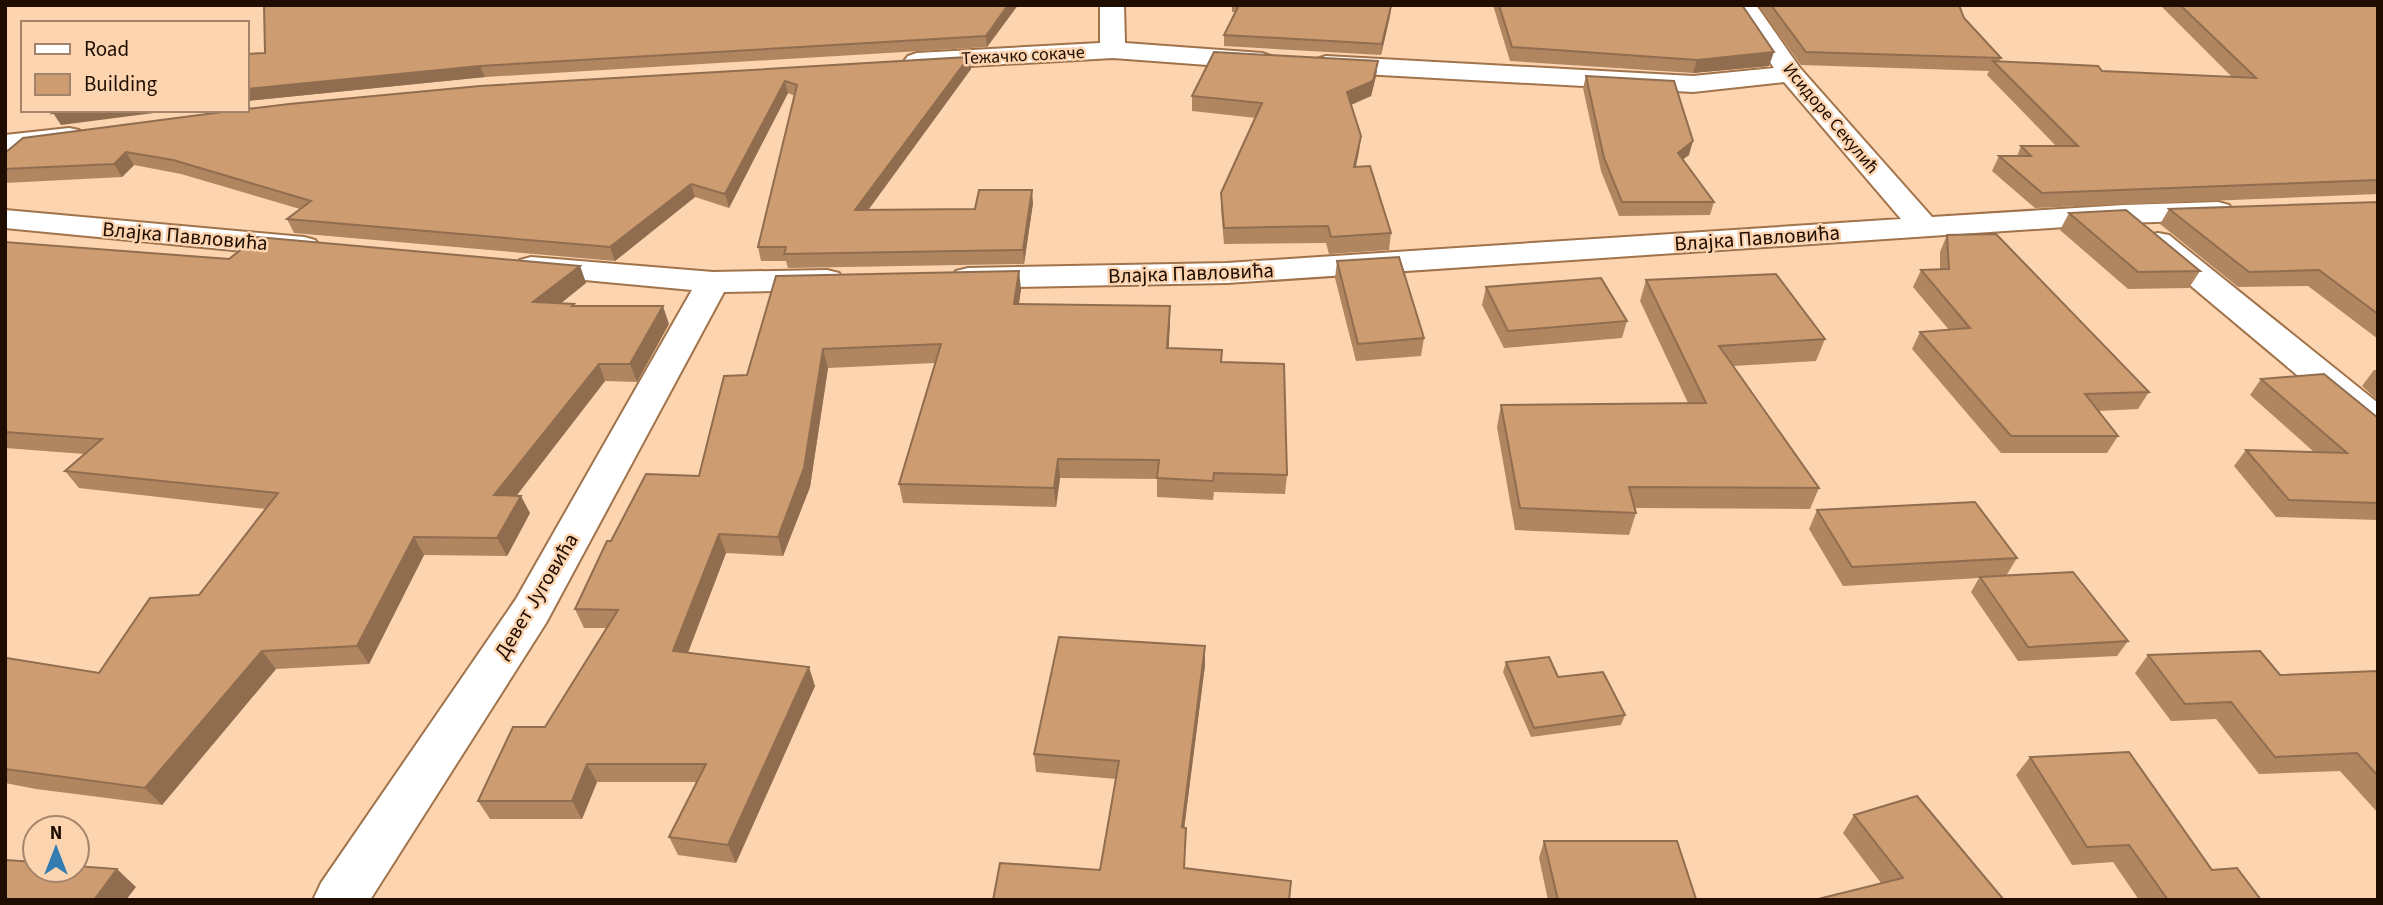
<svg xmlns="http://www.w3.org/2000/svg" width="2383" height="905" font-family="'Source Sans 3',sans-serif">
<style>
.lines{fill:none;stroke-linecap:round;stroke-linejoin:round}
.street-casing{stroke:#a1734a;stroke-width:4}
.street{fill:#fff;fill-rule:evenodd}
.wall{fill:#b08661}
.shaded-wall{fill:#906d4f}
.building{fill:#cd9c71;stroke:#906d4f;stroke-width:2}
.labels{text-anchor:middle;stroke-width:5;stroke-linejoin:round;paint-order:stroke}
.far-street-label{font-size:18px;fill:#1e0d00;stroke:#fcd4b0}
.street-label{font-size:21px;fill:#1e0d00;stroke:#fcd4b0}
</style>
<rect width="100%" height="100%" fill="#fcd4b0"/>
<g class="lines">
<g class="street-casing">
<path id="street" d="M1100 5H1124L1125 43 1262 53 1271 56 1275 61 1271 66 1262 69 1113 58 917 69 908 66 904 61 908 56 917 53 1100 43Z
M1732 5H1756L1800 68 1932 217 2124 205 2218 202 2229 205 2233 211 2229 217 2218 220 2124 223 1227 283 968 288 956 285 952 278 956 271 968 268 1227 263 1901 219 1784 82 1693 92 1326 72 1317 69 1313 64 1317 59 1326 56 1693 76 1774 68Z
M69 128 79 130 83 136 79 142 5 152V135Z
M5 210 304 237 315 240 320 247 315 254 304 257 5 228Z
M2158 233 2169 235 2378 403V435L2365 432 2147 249 2142 242 2147 235Z
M531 257 713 272 827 270 839 273 843 280 839 287 827 290 724 292 546 623 370 900H313L321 883 516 599 692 290 520 274 515 267 520 260Z"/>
</g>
<use href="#street" class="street"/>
</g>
<path class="wall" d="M264 5H1018L987 47 485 77 247 101V54L265 53Z
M1232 5H1387L1391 6 1390 16 1381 55 1224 46V35L1236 12H1232Z
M1493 5H1742L1769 66 1693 73 1510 61Z
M1758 5H1959L1964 18 2001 58 1999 62 2102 71 2232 77 2160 5H2378V194L2035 208 1992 171 1999 156H2017L2021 146H2056L1987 75 1989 71 1801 65Z
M969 57 971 69 868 210 975 209 1033 203 1024 264 788 268 786 261H761L758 247 795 96 788 93 729 208 695 197 615 261 294 233 287 219 300 209 181 174 134 165 122 177 5 183V153Z
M1378 61 1376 76 1371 96 1351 105 1359 151 1356 167 1391 233 1389 250 1329 254 1326 243 1224 244 1221 209V193L1256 118 1192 111V96Z
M1586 76 1689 155 1683 159 1714 202 1710 215 1619 216 1601 171 1583 88Z
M2378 202V339L2308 286 2238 287 2160 224 2169 209Z
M2069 213 2200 271 2189 288 2128 289 2060 230Z
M1947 235 2149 392 2138 409 2098 411 2118 436 2107 453H2001L1912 349 1920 332 1949 330 1913 287 1921 270 1940 269V252Z
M5 242 229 259 580 266 586 283 561 303 574 304 575 306 669 324 637 382 605 381 517 495 530 513 507 556 424 555 369 664 276 669 162 805 36 789 5 783V660L99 673 199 595 266 509 79 488 65 471 84 454 5 448Z
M1337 261 1424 338 1421 356 1356 361 1335 278Z
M776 276 1021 289 1019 304 1170 306 1169 348 1222 350 1221 362 1287 475 1285 494 1214 492 1213 500 1157 497V479L1060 478 1056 507 903 503 899 484 935 363 828 368 810 487 783 556 726 553 688 653 815 686 736 863 678 855 669 837 697 782H597L582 819H490L478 801 545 727 606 628H584L575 609 611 541 699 476 747 375Z
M1646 280 1825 339 1816 361 1733 366 1819 488 1810 509 1635 508 1636 513 1629 535 1515 530 1497 427 1501 405 1688 403 1640 301Z
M1486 287 1627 321 1622 338 1504 348 1482 305Z
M2374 370H2378V401L2362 386Z
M2261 379 2378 418V520L2276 517 2234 466 2246 450 2314 452 2250 395Z
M1817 510 2017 558 2006 576 2128 641 2117 656 2018 661 1971 592 1979 578 1843 586 1809 529Z
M1205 646V665L1184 828 1186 845 1100 870 1116 779 1036 772 1034 754Z
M2148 655 2280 675 2378 672V813L2340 771 2259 774 2216 719 2171 721 2135 673Z
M1506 662 1558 677 1625 715 1621 725 1531 737 1503 672Z
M2030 757 2212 870 2261 900H2139L2113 862 2072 865 2016 775Z
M1854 815 2004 900 1881 883 1843 833Z
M1544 841 1696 899 1548 900 1539 858Z"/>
<path class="shaded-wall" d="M1008 5H1018L987 47 986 36Z
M1391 6 1390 16 1381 55 1382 44Z
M1774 52 1769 66 1693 73 1697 60Z
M969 57 971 69 858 224 855 210Z
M1378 61 1376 76 1371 96 1346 107 1347 92Z
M480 66 485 77 247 101V89Z
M785 81 788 93 729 208 725 194Z
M75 110H177L61 125 53 113Z
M1361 136 1359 151 1352 182 1354 167Z
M1693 141 1689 155 1674 166 1678 153Z
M126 152 134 165 122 177 114 164Z
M691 184 695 197 615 261 610 247Z
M1032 190 1033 203 1024 264 1023 250Z
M580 266 586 283 540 320 533 302Z
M1019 271 1021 289 1016 322 1014 304Z
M663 306 669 324 637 382 630 364Z
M1170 306V324L1167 366V348Z
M823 349 828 368 810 487 783 556 778 537Z
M599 364 605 381 503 513 494 495Z
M1058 459 1060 478 1056 507 1054 488Z
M521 496 530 513 507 556 497 538Z
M719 534 726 553 681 670 673 651Z
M414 537 424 555 369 664 357 646Z
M1205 646V665L1182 845V827Z
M262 651 276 669 162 805 145 788Z
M809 667 815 686 736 863 728 845Z
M587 764 597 782 582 819 572 801Z
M117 869 136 887 126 900H94Z"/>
<path class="building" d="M264 5H1008L986 36 480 66 247 89V54L265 53Z
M1239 5H1387L1391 6 1382 44 1224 35Z
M1499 5H1742L1774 52 1697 60 1512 47Z
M1771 5H1959L1964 18 2001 58 1806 52Z
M2180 5H2378V180L2042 193 1999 156H2031L2021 146H2078L1993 61 2098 66 2102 71 2256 78Z
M1214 52 1378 61 1373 81 1347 92 1361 136 1354 167 1370 166 1391 233 1331 237 1328 226 1224 228 1221 193 1262 103 1192 96Z
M969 57 855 210 975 209 979 190H1032L1023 250 784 254 786 247H758L797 85 785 81 725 194 691 184 610 247 287 219 311 201 173 160 126 152 114 164 5 169V153L23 138 238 110H247V109L289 104 480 86Z
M1586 76 1674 81 1693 141 1678 153 1714 202H1622L1604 158Z
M57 110H75L53 113Z
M2378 202V314L2319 270 2249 272 2169 209Z
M2126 210 2200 271 2138 272 2069 213Z
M1996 234 2149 392 2085 394 2118 436H2011L1920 332 1970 328 1921 270 1949 269 1947 235Z
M257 237 580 266 533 302 574 304 572 306H663L630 364H599L494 495 521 496 497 538 414 537 357 646 262 651 145 788 5 769V660L7 658 99 673 150 598 199 595 278 493 65 471 102 439 5 432V242L229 259Z
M1399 257 1424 338 1358 344 1337 261Z
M1019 271 1014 304 1170 306 1167 348 1222 350 1221 362 1284 364 1287 475 1214 473 1213 481 1157 478 1159 460 1058 459 1054 488 899 484 941 344 823 349 804 468 778 537 719 534 673 651 809 667 728 845 669 837 706 764H587L572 801H478L513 727H545L618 610 575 609 607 541H611L646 474 699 476 724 376 747 375 776 276Z
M1776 274 1825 339 1719 346 1819 488 1629 487 1636 513 1520 508 1501 405 1706 403 1646 280Z
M1601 278 1627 321 1508 331 1486 287Z
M2324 374 2378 418V503L2289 500 2246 450 2347 453 2261 379Z
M1975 502 2017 558 1852 567 1817 510Z
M2073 572 2128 641 2028 647 1980 577Z
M1059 637 1205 646 1182 827 1186 828 1184 868 1291 881 1289 900H993L1000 863 1100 870 1119 761 1034 754Z
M2260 651 2280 675 2377 671 2378 776 2357 753 2275 757 2231 702 2185 704 2148 655Z
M1549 657 1558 677 1603 672 1625 715 1534 728 1506 662Z
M2129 752 2212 870 2237 868 2261 900H2168L2129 845 2087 847 2030 757Z
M1917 796 2004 900H1814L1903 878 1854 815Z
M1544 841H1677L1696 899 1558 900Z
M5 860 35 862V870H77V866L117 869 94 900H5Z"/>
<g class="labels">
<g class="far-street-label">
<text transform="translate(1023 55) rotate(-3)" y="6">Тежачко сокаче</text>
<text transform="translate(1831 118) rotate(50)" y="6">Исидоре Секулић</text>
</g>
<g class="street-label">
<text transform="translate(185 236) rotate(5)" y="7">Влајка Павловића</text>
<text transform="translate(1757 238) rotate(-4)" y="7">Влајка Павловића</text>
<text transform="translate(1191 273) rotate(-2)" y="7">Влајка Павловића</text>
<text transform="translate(536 596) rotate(-59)" y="7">Девет Југовића</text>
</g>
</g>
<rect width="2383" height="905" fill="none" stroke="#1e0d00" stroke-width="14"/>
<rect x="21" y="21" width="228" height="91" fill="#fcd4b0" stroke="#a3846a" stroke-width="2"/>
<rect x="35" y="44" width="35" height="10" fill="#ffffff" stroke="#a3846a" stroke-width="2"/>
<text x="84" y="56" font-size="21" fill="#1e0d00">Road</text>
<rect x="35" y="74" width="35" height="21" fill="#cd9c71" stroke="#a3846a" stroke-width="2"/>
<text x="84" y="91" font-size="21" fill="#1e0d00">Building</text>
<g transform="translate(56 849)"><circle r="33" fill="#fcd4b0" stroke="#a3846a" stroke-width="2"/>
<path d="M0-5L12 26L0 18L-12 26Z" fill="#327caf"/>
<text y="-10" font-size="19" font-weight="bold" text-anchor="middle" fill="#1e0d00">N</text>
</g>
</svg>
